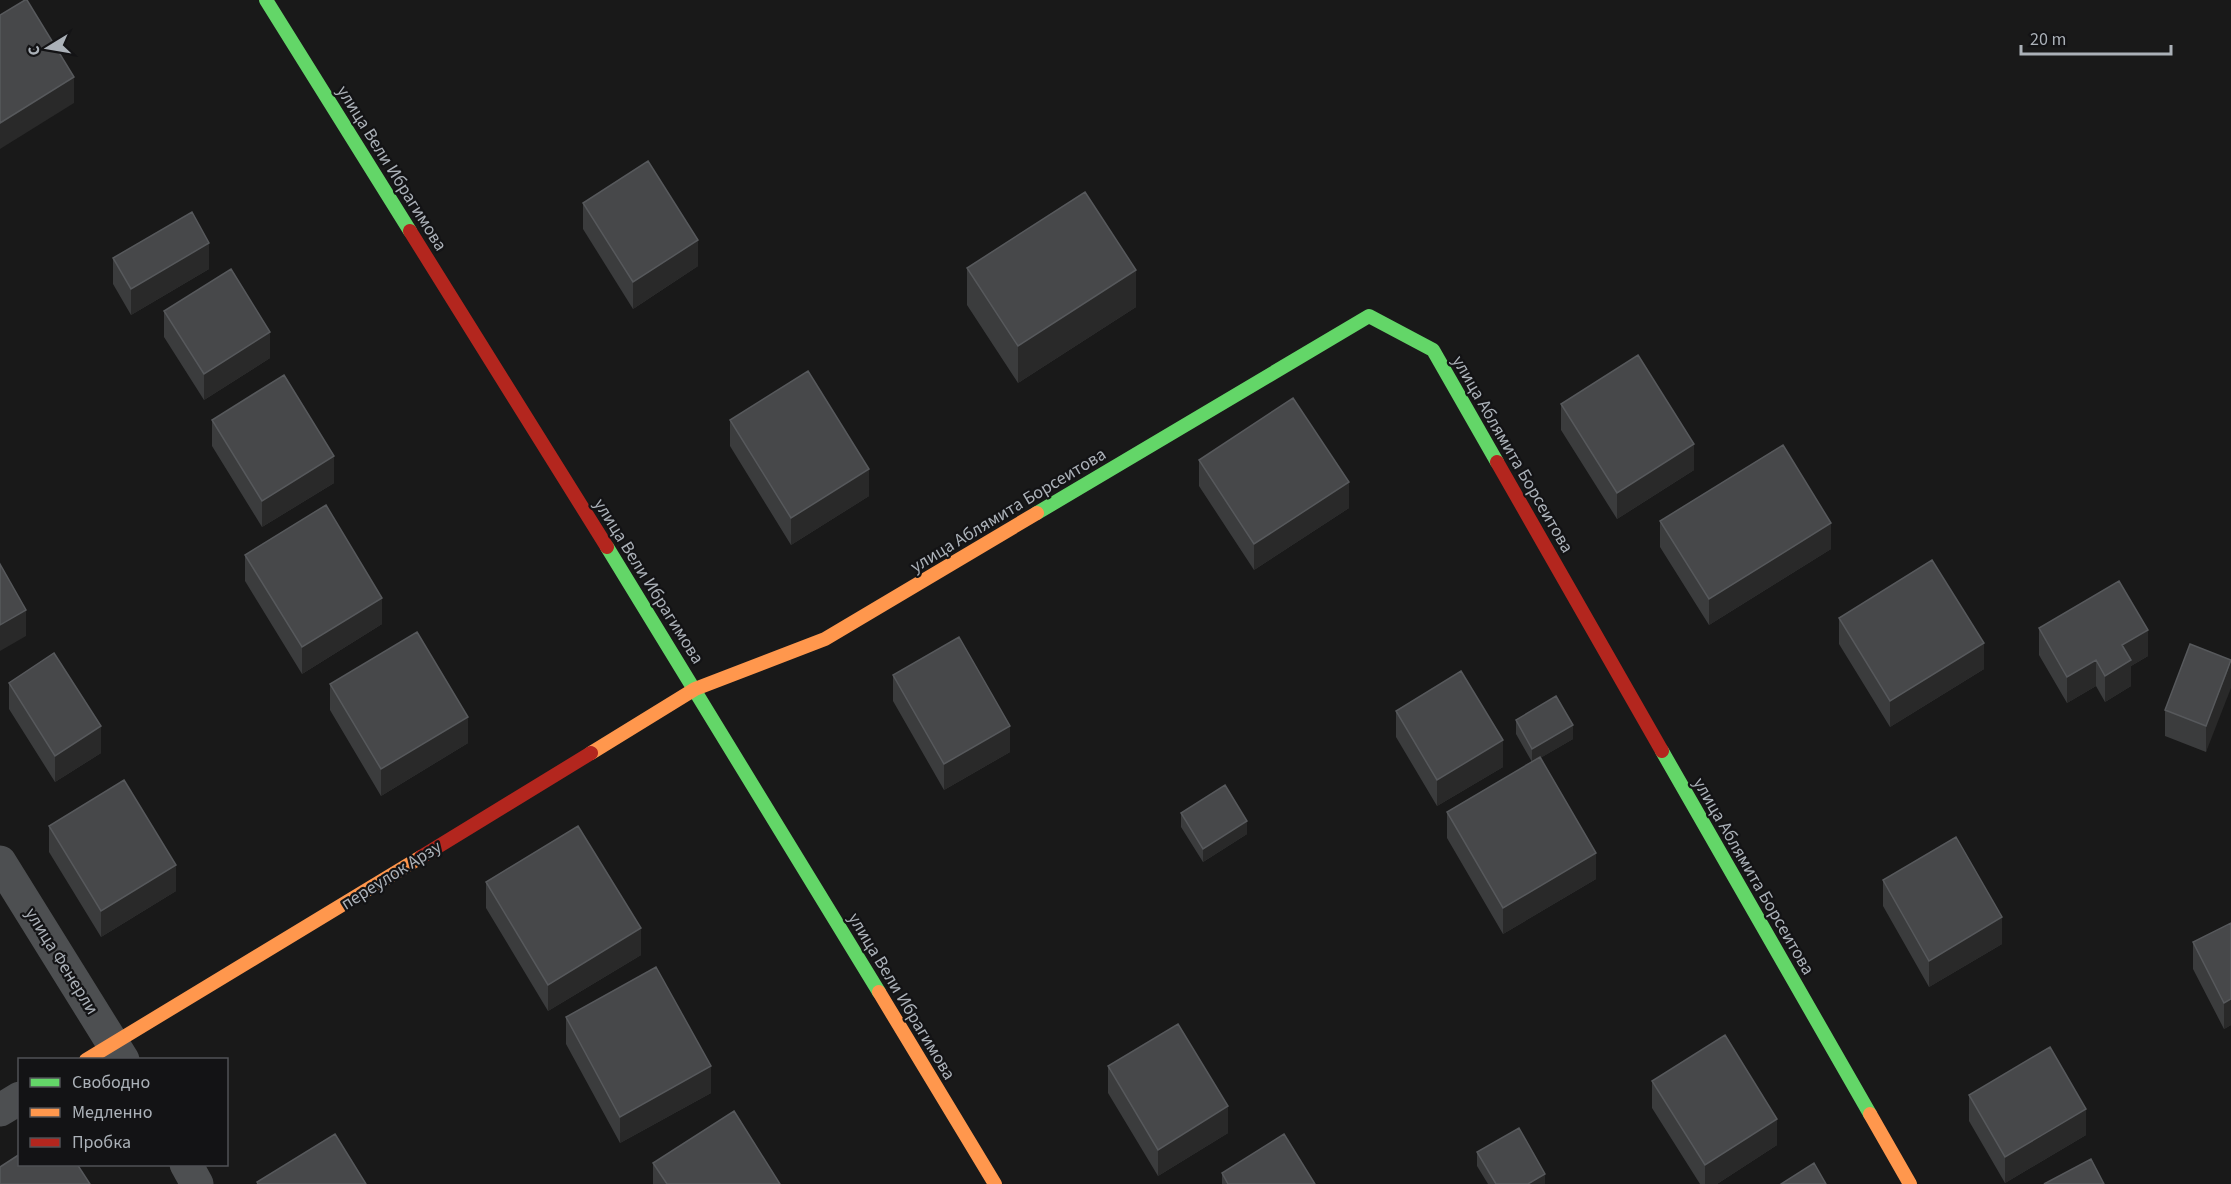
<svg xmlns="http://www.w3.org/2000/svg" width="2231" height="1184" font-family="'Source Sans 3',sans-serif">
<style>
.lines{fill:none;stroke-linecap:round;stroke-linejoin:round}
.street{stroke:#4d4f51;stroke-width:33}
.fast{stroke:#63d668;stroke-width:14}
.slow{stroke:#ff974d;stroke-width:14}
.jam{stroke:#b3261e;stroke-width:14}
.wall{fill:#3b3c3d}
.shaded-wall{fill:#292929}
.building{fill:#47484a;stroke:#57595c;stroke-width:1.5}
.labels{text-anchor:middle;stroke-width:4.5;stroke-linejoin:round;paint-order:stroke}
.street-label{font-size:18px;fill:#abb1b8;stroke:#131315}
</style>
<rect width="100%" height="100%" fill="#191919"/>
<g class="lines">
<path class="street" d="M0 862 123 1060
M0 1110 20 1098
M186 1164 197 1184"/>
<path class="fast" d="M266 0 410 231
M1037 513 1369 316 1433 350 1497 462
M607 547 879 992
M1662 751 1870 1114"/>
<path class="slow" d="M591 753 695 689 825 639 1037 513
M879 992 995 1184
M86 1060 421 857
M1870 1114 1910 1184"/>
<path class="jam" d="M410 231 607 547
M1497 462 1662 751
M421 857 591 753"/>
</g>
<path class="wall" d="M583 203 698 266 633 309 583 229Z
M113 258 209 269 131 315 113 284Z
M967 268 1136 307 1018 383 967 305Z
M164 311 270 358 204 400 164 337Z
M1561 404 1694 470 1617 519 1561 430Z
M212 420 334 483 262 527 212 446Z
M730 420 869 496 791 545 730 446Z
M1199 460 1349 508 1254 570 1199 486Z
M1660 521 1831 549 1709 625 1660 547Z
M245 555 382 624 302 674 245 581Z
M1839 618 1984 669 1890 727 1839 644Z
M2039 628 2148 656 2131 666V686L2105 702 2096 686 2067 703 2039 655Z
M2231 660 2206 752 2165 736V710Z
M893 675 1010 752 944 790 893 701Z
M9 683 101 753 55 782 9 709Z
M330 684 468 743 381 796 330 710Z
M1396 711 1503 767 1437 806 1396 737Z
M1516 720 1573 739 1540 758 1596 879 1503 934 1447 838V812L1532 762 1516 734Z
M1181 813 1247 834 1203 862 1181 827Z
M49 826 176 891 101 937 49 852Z
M1883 880 2002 944 1929 987 1883 906Z
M486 882 641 955 548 1011 486 908Z
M2231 923V1025L2224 1029 2193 969V942Z
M566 1017 711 1093 620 1143 566 1044Z
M1108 1066 1228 1133 1158 1176 1108 1093Z
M1652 1081 1777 1145 1717 1184H1700L1652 1108Z
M1969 1095 2086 1135 2005 1183 1969 1121Z
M1477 1152 1545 1184H1488L1477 1166Z
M653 1163 780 1184H653Z
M1222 1173 1315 1184H1222Z"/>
<path class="shaded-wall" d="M74 77V103L0 149V123Z
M698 240V266L633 309V282Z
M209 243V269L131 315V289Z
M1136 270V307L1018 383V346Z
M270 332V358L204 400V374Z
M1694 444V470L1617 519V493Z
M334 456V483L262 527V501Z
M869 469V496L791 545V518Z
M1349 482V508L1254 570V544Z
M1831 523V549L1709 625V599Z
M382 598V624L302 674V647Z
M26 610V636L0 651V625Z
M2148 630V656L2131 666V686L2105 702V676L2122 645Z
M1984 643V669L1890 727V701Z
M2096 660V686L2067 703V677Z
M2231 662V688L2206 752V726Z
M468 717V743L381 796V769Z
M1573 725V739L1532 763V749Z
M101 726V753L55 782V756Z
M1010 726V752L944 790V764Z
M1503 740V767L1437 806V780Z
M1247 821V834L1203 862V849Z
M1596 853V879L1503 934V908Z
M176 865V891L101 937V911Z
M2002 917V944L1929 987V961Z
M641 928V955L548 1011V985Z
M2231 999V1025L2224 1029V1003Z
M711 1066V1093L620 1143V1117Z
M1228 1106V1133L1158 1176V1150Z
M2086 1109V1135L2005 1183V1157Z
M1777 1119V1145L1717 1184H1705V1165Z
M1545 1174V1184H1528Z"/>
<path class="building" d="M25 0H27L74 77 0 123V15Z
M648 161 698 240 633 282 583 203Z
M1085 192 1136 270 1018 346 967 268Z
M192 212 209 243 131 289 113 258Z
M231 269 270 332 204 374 164 311Z
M1638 355 1694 444 1617 493 1561 404Z
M808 371 869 469 791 518 730 420Z
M284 375 334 456 262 501 212 420Z
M1293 398 1349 482 1254 544 1199 460Z
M1783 445 1831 523 1709 599 1660 521Z
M326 505 382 598 302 647 245 555Z
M1932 560 1984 643 1890 701 1839 618Z
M0 564 26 610 0 625Z
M2119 581 2148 630 2122 645 2131 660 2105 676 2096 660 2067 677 2039 628Z
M417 632 468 717 381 769 330 684Z
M959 637 1010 726 944 764 893 675Z
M2190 644 2231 660 2206 726 2165 710Z
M54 653 101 726 55 756 9 683Z
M1461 671 1503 740 1437 780 1396 711Z
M1556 696 1573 725 1532 749 1516 720Z
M1540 757 1596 853 1503 908 1447 812Z
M124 780 176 865 101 911 49 826Z
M1225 785 1247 821 1203 849 1181 813Z
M578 826 641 928 548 985 486 882Z
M1956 837 2002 917 1929 961 1883 880Z
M2231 923V999L2224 1003 2193 942Z
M656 967 711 1066 620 1117 566 1017Z
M1178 1024 1228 1106 1158 1150 1108 1066Z
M1725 1035 1777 1119 1705 1165 1652 1081Z
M2050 1047 2086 1109 2005 1157 1969 1095Z
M734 1111 780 1184H667L653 1163Z
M1519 1128 1545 1174 1528 1184H1496L1477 1152Z
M335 1134 366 1184H258L257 1182Z
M1284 1134 1315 1184H1228L1222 1173Z
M20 1154V1164H77L90 1184H0V1167Z
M2091 1159 2104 1184H2044Z
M1814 1163 1826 1184H1781Z"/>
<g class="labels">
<g class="street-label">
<text transform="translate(392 168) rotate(58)" y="6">улица Вели Ибрагимова</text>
<text transform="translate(1513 454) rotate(60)" y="6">улица Аблямита Борсеитова</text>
<text transform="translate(1008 510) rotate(-31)" y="6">улица Аблямита Борсеитова</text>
<text transform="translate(649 581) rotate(58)" y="6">улица Вели Ибрагимова</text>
<text transform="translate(391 875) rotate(-32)" y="6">переулок Арзу</text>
<text transform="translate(1754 876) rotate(60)" y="6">улица Аблямита Борсеитова</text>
<text transform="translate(62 961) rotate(58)" y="6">улица Фенерли</text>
<text transform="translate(902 996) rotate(59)" y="6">улица Вели Ибрагимова</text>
</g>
</g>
<rect x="18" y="1058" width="210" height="108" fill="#131315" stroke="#505256" stroke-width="1.5"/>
<rect x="30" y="1078" width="30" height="9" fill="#63d668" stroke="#505256" stroke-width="1.5"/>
<text x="72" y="1088" font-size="18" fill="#abb1b8">Свободно</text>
<rect x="30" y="1108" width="30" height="9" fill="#ff974d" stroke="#505256" stroke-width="1.5"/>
<text x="72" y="1118" font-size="18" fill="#abb1b8">Медленно</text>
<rect x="30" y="1138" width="30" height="9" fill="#b3261e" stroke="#505256" stroke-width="1.5"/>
<text x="72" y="1148" font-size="18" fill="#abb1b8">Пробка</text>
<g transform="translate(48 48) rotate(259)" stroke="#131315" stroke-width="4.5" paint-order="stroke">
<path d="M0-4.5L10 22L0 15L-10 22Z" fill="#abb1b8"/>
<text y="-9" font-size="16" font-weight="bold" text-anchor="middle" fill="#abb1b8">С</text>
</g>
<path d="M2021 45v9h150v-9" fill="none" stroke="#abb1b8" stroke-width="3"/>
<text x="2030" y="45" font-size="18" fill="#abb1b8" stroke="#131315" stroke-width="4.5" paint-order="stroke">20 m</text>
</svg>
